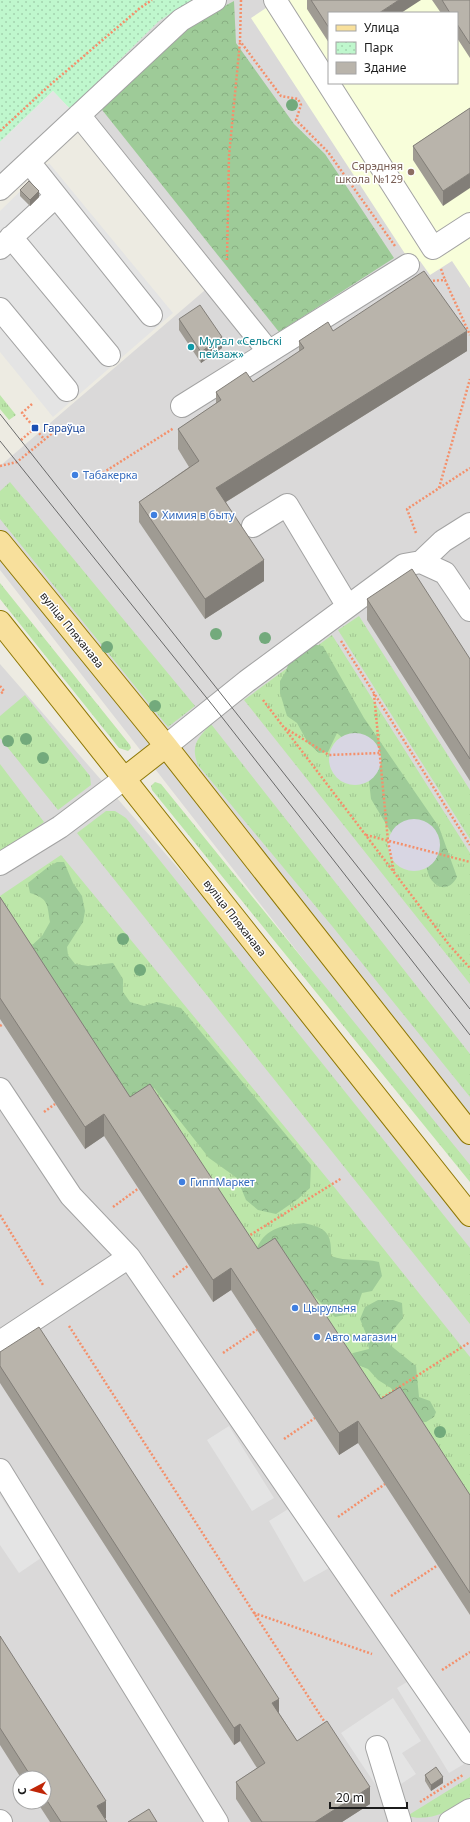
<svg xmlns="http://www.w3.org/2000/svg" width="470" height="1822" font-family="'Noto Sans',sans-serif">
<style>
.residential{fill:#dad9d9;fill-rule:evenodd}
.education{fill:#f8feda;fill-rule:evenodd}
.grass{fill:url(#grass-tufts)}
.forest{fill:url(#forest-crowns)}
.park{fill:url(#park-dots)}
.parking{fill:#e4e4e4}
.plaza{fill:#d8d6e3}
.lines{fill:none;stroke-linecap:round;stroke-linejoin:round}
.minor-casing{stroke:#a3a3a3;stroke-width:24}
.major-casing{stroke:#8e7805;stroke-width:24}
.path{stroke:#f4906b;stroke-width:2.5;stroke-dasharray:2 2;stroke-linecap:butt}
.minor{stroke:#fff;stroke-width:22}
.major{stroke:#f8e09c;stroke-width:22}
.tram{stroke:#6a6a6a;stroke-width:1}
.tree{fill:#73aa7c}
.wall{fill:#9f9b93}
.shaded-wall{fill:#827e78}
.building{fill:#b9b4ab;stroke:#827e78}
.education-dot{fill:#8d6e63;stroke:#fff;stroke-width:1.5}
.culture-dot{fill:#0f9aa8;stroke:#fff;stroke-width:1.5}
.transit-dot{fill:#1a4fb4;stroke:#fff;stroke-width:1.5}
.shop-dot{fill:#3f7fe0;stroke:#fff;stroke-width:1.5}
.labels{text-anchor:middle;stroke-width:3;stroke-linejoin:round;paint-order:stroke}
.education-label{font-size:11px;fill:#785e54;stroke:#fff;text-anchor:end}
.culture-label{font-size:11px;fill:#0d838f;stroke:#fff;text-anchor:start}
.transit-label{font-size:11px;fill:#164399;stroke:#fff;text-anchor:start}
.shop-label{font-size:11px;fill:#366cbe;stroke:#fff;text-anchor:start}
.street-label{font-size:11px;fill:#1c1c1c;stroke:#fff}
</style>
<defs>
<pattern id="grass-tufts" width="24" height="20" patternUnits="userSpaceOnUse"><rect width="24" height="20" fill="#bce6a9"/><path d="M3 7l-1-3M5 7V3M7 7l1-3M15 17l-1-3M17 17v-4M19 17l1-3" fill="none" stroke="#a1c591"/></pattern>
<pattern id="forest-crowns" width="20" height="18" patternUnits="userSpaceOnUse"><rect width="20" height="18" fill="#9ecb98"/><path d="M2 6a3 3 0 1 1 6 0M12 15a3 3 0 1 1 6 0" fill="none" stroke="#88ae82"/></pattern>
<pattern id="park-dots" width="8" height="8" patternUnits="userSpaceOnUse"><rect width="8" height="8" fill="#bff7cd"/><path d="M2 2h.1M6 6h.1" fill="none" stroke="#a4d3af" stroke-width="1.8" stroke-linecap="round"/></pattern>
</defs>
<rect width="100%" height="100%" fill="#edebe2"/>
<path class="residential" d="M192 0H470V1173L0 570V466L211 285 70 109 159 21ZM329 13H457V83H329Z
M0 664 470 1203V1822H0ZM20 1778H44V1802H20Z"/>
<path class="education" d="M278 0H470V288L452 261 430 275 420 261 413 266 251 18ZM329 13H457V83H329Z"/>
<path class="grass" d="M0 395 16 415 9 420 0 409Z
M10 482 195 706 168 727 0 519V491Z
M0 583 130 745 131 748 128 751 119 748 0 599Z
M359 616 470 790V839L338 630Z
M332 635 470 853V984L244 700Z
M25 695 90 776 91 785 58 810 0 738V716Z
M211 724 470 1054V1097L332 926 198 765C190 745 198 738 211 724Z
M0 764 44 822 16 843 0 852Z
M155 782 161 784 470 1165V1182L152 790 151 786Z
M106 811H115L126 818 470 1248V1324L77 833Z
M61 855 335 1188 470 1357V1504L383 1410 262 1261 0 909V896Z
M470 1777V1797L467 1801C448 1812 428 1822 407 1816Z"/>
<path class="forest" d="M234 1 236 43 294 124 325 154 394 258 279 332 99 106 182 29Z
M312 644 323 646 364 718 439 827 457 877C450 890 439 891 430 878 427 872 426 863 424 856L395 839 371 799 368 773 348 743 337 733 328 752 319 753 308 743 297 723 287 716 280 693V681L286 671 289 662Z
M57 862H64L73 883 82 896 85 911 83 922 67 947 68 955 75 964 88 966 113 963 123 979V992L130 1002 144 1006 157 1002 181 1008 311 1165 310 1188 298 1199 276 1214 258 1210 246 1200 237 1178 209 1158 154 1088 133 1102 29 948 42 936 50 922C47 904 49 899 30 893L28 883 48 867Z
M304 1223C326 1228 332 1233 331 1256 346 1262 363 1258 379 1262L382 1276 372 1291 362 1293 355 1313 335 1317 313 1295 300 1279 263 1257 257 1248C266 1227 285 1225 304 1223Z
M378 1300H393L402 1303 403 1318 389 1335 390 1345 416 1366 419 1397 430 1401 436 1412 434 1417 426 1422H421L395 1394 391 1388 378 1380 368 1369 358 1365 354 1359 353 1353 369 1349 366 1334 360 1319 365 1307Z"/>
<path class="park" d="M0 0H192L159 21 70 109 53 91 0 142Z"/>
<path class="parking" d="M53 91 70 109 0 176V142Z
M49 163 173 313 53 417 0 352V211Z
M229 1426 274 1498 252 1511 207 1440Z
M0 1495 41 1558 19 1573 0 1545Z
M293 1506 329 1568 304 1582 269 1521Z
M412 1679 464 1764 449 1773 397 1688Z
M393 1698 421 1741 402 1753 416 1774 383 1796 341 1733Z"/>
<path class="plaza" d="M329 759a26 26 0 1 1 52 0a26 26 0 1 1-52 0Z
M388 845a26 26 0 1 1 52 0a26 26 0 1 1-52 0Z"/>
<g class="lines">
<g class="minor-casing">
<path id="minor" d="M275 0 433 248 470 224
M79 115 269 352
M29 162 151 315
M0 189 181 20 215 0
M11 237 109 355
M0 248 56 196
M0 309 67 390
M182 406 408 265
M253 526 287 505 347 605
M421 562 443 541 470 524
M166 746 247 681 404 565 421 562 445 573 470 610
M0 864 60 827 125 778
M0 1089 71 1196 129 1257 470 1753
M0 1342 129 1257
M0 1470 217 1822
M377 1747 400 1822
M0 1821 1 1822
M450 1822 470 1810"/>
</g>
<g class="major-casing">
<path id="major" d="M0 542 166 746 470 1133
M0 622 470 1215
M125 778 166 746"/>
</g>
<path class="path" d="M241 0 240 41 281 96 298 99 301 105 296 120 328 152 395 246
M0 131 50 85 140 8 152 0
M227 260 229 156 240 42
M441 269 445 280
M429 281 445 280 470 335
M32 404 22 413 44 439
M21 440 35 428
M0 466 17 462 55 431
M93 479 174 428
M439 488 470 379
M416 533 407 509 470 468
M341 641 470 845
M0 686 4 691 0 694
M374 694 388 841 394 872
M263 700 450 946 470 968
M285 728 329 755 380 753
M366 835 470 862
M0 1026 3 1024
M44 1112 55 1104
M113 1207 139 1188
M0 1215 43 1285
M247 1237 342 1178
M173 1277 189 1265
M69 1326 254 1613
M223 1353 257 1330
M379 1400 470 1342
M284 1439 315 1418
M338 1517 385 1484
M391 1596 438 1565
M442 1670 470 1652
M326 1724 254 1613 372 1654
M420 1802 463 1775"/>
<use href="#minor" class="minor"/>
<use href="#major" class="major"/>
<path class="tram" d="M0 414 470 1009
M0 441 214 707 470 1035"/>
</g>
<g class="tree">
<circle cx="292" cy="105" r="6"/>
<circle cx="216" cy="634" r="6"/>
<circle cx="265" cy="638" r="6"/>
<circle cx="107" cy="647" r="6"/>
<circle cx="155" cy="706" r="6"/>
<circle cx="26" cy="739" r="6"/>
<circle cx="8" cy="741" r="6"/>
<circle cx="43" cy="758" r="6"/>
<circle cx="123" cy="939" r="6"/>
<circle cx="140" cy="970" r="6"/>
<circle cx="440" cy="1432" r="6"/>
</g>
<path class="wall" d="M307 0H421L329 13V43L307 9Z
M432 0H470V58L457 38V13H441Z
M470 108 443 206 413 160V146Z
M20 190 39 197 30 206 20 196Z
M179 319 222 348 201 363 179 330Z
M333 331 467 351 226 502 264 581 205 619 139 522V502L189 467 178 449V429L216 404V392L253 382 299 352V341Z
M367 599 470 659V781L367 620Z
M0 897 130 1097 258 1249 381 1399 470 1495V1615L358 1443 339 1455 231 1290 213 1302 104 1136 85 1149 0 1019Z
M0 1352 279 1713 297 1741 370 1804 342 1822H251L236 1799V1782L257 1768 240 1741 234 1745 0 1383Z
M0 1636 106 1818H105L107 1822H50L37 1802H44V1778H21L0 1745Z
M425 1775 443 1783 431 1791 425 1781Z"/>
<path class="shaded-wall" d="M399 0H421L401 13H379Z
M470 173V188L443 206V191Z
M39 191V197L30 206V200Z
M467 331V351L216 508V488Z
M222 337V348L201 363V352Z
M264 560V581L205 619V599Z
M104 1114V1136L85 1149V1127Z
M231 1268V1290L213 1302V1280Z
M358 1421V1443L339 1455V1433Z
M279 1699V1716L272 1703Z
M240 1724V1741L234 1745V1728Z
M443 1777V1783L431 1791V1785Z
M370 1787V1804L342 1822H315Z
M106 1801V1818L100 1822 97 1806Z"/>
<path class="building" d="M311 0H399L379 13H329V28Z
M442 0H470V44L457 24V13H450Z
M470 108V173L443 191 413 146Z
M29 181 39 191 30 200 20 190Z
M424 271 467 331 216 488 264 560 205 599 139 502 199 461 178 429 221 400 216 392 246 372 253 382 304 348 299 341 328 322 333 331Z
M200 305 222 337 201 352 179 319Z
M412 569 470 659V759L367 599Z
M0 897 130 1097 150 1084 258 1249 275 1238 381 1399 400 1387 470 1495V1593L358 1421 339 1433 231 1268 213 1280 104 1114 85 1127 0 998Z
M39 1327 279 1699 272 1703 297 1741 327 1721 370 1787 315 1822H262L236 1782 265 1763 240 1724 234 1728 0 1366V1352Z
M0 1636 106 1801 97 1806 107 1822H61L44 1796V1778H32L0 1728Z
M436 1767 443 1777 431 1785 425 1775Z
M149 1809 157 1822H128Z"/>
<circle class="education-dot" cx="411" cy="172" r="4"/>
<circle class="culture-dot" cx="191" cy="347" r="4"/>
<rect class="transit-dot" x="31" y="424" width="8" height="8" rx="2"/>
<g class="shop-dot">
<circle cx="75" cy="475" r="4"/>
<circle cx="154" cy="515" r="4"/>
<circle cx="182" cy="1182" r="4"/>
<circle cx="295" cy="1308" r="4"/>
<circle cx="317" cy="1337" r="4"/>
</g>
<g class="labels">
<g class="education-label">
<text x="403" y="170">Сярэдняя<tspan x="403" dy="13">школа №129</tspan></text>
</g>
<g class="culture-label">
<text x="199" y="345">Мурал «Сельскі<tspan x="199" dy="13">пейзаж»</tspan></text>
</g>
<g class="transit-label">
<text x="43" y="432">Гараўца</text>
</g>
<g class="shop-label">
<text x="83" y="479">Табакерка</text>
<text x="162" y="519">Химия в быту</text>
<text x="190" y="1186">ГиппМаркет</text>
<text x="303" y="1312">Цырульня</text>
<text x="325" y="1341">Авто магазин</text>
</g>
<g class="street-label">
<text transform="translate(72 630) rotate(51)" y="4">вуліца Пляханава</text>
<text transform="translate(235 918) rotate(52)" y="4">вуліца Пляханава</text>
</g>
</g>
<rect x="328" y="12" width="130" height="72" fill="#ffffff" stroke="#a4a4a4"/>
<rect x="336" y="25" width="20" height="6" fill="#f8e09c" stroke="#a4a4a4"/>
<text x="364" y="32" font-size="12" fill="#1c1c1c">Улица</text>
<rect x="336" y="42" width="20" height="12" fill="url(#park-dots)" stroke="#a4a4a4"/>
<text x="364" y="52" font-size="12" fill="#1c1c1c">Парк</text>
<rect x="336" y="62" width="20" height="12" fill="#b9b4ab" stroke="#a4a4a4"/>
<text x="364" y="72" font-size="12" fill="#1c1c1c">Здание</text>
<g transform="translate(32 1790) rotate(263)"><circle r="19" fill="#ffffff" stroke="#a4a4a4"/>
<path d="M0-3L7 15L0 10L-7 15Z" fill="#c02607"/>
<text y="-6" font-size="11" font-weight="bold" text-anchor="middle" fill="#1c1c1c">С</text>
</g>
<path d="M330 1802v6h77v-6" fill="none" stroke="#1c1c1c" stroke-width="2"/>
<text x="336" y="1802" font-size="12" fill="#1c1c1c" stroke="#ffffff" stroke-width="3" paint-order="stroke">20 m</text>
</svg>
